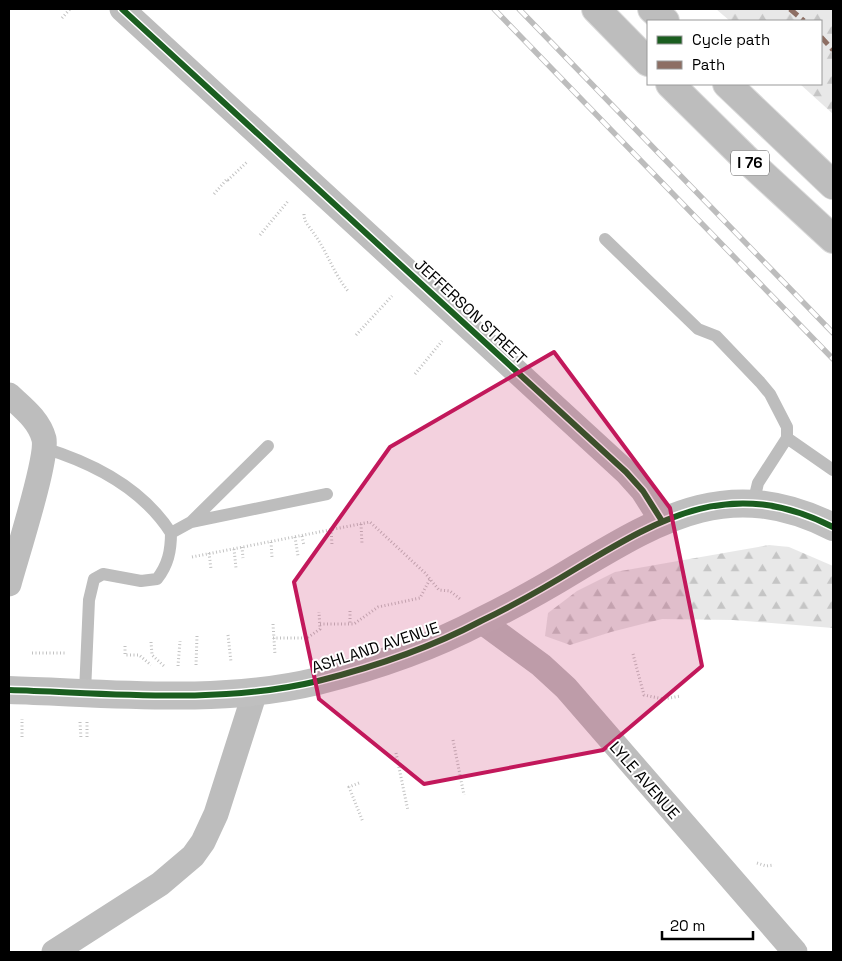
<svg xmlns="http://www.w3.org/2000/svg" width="842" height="961" font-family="'Space Grotesk',sans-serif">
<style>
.forest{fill:url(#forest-firs)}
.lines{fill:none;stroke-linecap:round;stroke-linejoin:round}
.highway-casing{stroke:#dbdbdb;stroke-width:30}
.path{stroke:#c2c2c2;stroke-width:3;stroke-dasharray:1 2.5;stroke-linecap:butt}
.lane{stroke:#bdbdbd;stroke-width:12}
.street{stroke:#bdbdbd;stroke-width:25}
.secondary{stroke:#bfbfbf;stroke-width:28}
.highway{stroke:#bdbdbd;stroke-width:28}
.rail-casing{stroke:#bdbdbd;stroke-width:5.5}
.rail{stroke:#fff;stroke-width:4;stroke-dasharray:11;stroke-linecap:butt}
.quiet{stroke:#8d6e63;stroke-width:5;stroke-dasharray:10 5;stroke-linecap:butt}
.cycleway-casing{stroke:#fff;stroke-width:9}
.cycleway{stroke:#1b5e20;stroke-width:6}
.marked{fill:#c2185b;fill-opacity:0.2;stroke:#c2185b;stroke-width:4;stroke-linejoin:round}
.labels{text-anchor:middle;stroke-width:4;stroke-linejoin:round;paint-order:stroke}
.shield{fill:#fff;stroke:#4c4c4c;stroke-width:1}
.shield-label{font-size:15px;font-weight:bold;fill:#000}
.street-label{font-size:16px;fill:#000;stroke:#fff}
</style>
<defs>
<pattern id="forest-firs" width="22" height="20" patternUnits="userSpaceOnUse" patternTransform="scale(1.25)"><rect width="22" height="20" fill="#e8e8e8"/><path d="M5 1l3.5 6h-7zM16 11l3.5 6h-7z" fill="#c5c5c5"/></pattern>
</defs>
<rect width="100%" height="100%" fill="#fff"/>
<path class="forest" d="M716 9H833V114L800 84H821V21H730Z
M769 545 789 547 833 566V628L733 620 662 619 611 632 570 645 545 636 548 613 577 591 615 572Z"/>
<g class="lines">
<g class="highway-casing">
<path id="highway" d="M596 9 648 62
M652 9 665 21
M670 84 744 157 833 239
M727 84 833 185"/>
</g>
<path class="path" d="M62 18 70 9
M214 194 227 179 228 180 247 162
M304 214C304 223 310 227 315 235 327 252 334 274 348 291
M260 235 289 200
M356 335 392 296
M415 374 442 341
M361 524 362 544
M331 529 332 545
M302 536 304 546
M295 537 298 556
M271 542 272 557
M242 547 243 558
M234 549 236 568
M209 553 211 569
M192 557 370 522 425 573 439 590 450 591 460 599
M350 611V624
M273 624 275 655
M320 624H354L378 607 420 598 430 579
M228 635 231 662
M273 638H307L320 629 319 612
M151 642 152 655 164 666
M125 646V655H139L151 665
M32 653H65
M633 654 644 695 663 699 681 696
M196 665 197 636
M178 666 180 641
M80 722 81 739
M87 722V739
M22 737V719
M453 740 464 795
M396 753 408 811
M359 783 349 787 363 822
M757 863 766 866 774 865"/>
<path class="lane" d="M605 239 698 329 716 336 760 382 770 394 787 427V438L758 483 753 504
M787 438 833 470
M44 448C93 463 143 489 171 533
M191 522 327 494
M85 692 89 600 94 579 103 574 141 581 157 579C168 565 171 551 171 533L191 522 268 446"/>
<path class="street" d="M122 9 626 472 643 491 662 521
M9 395C23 408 39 420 44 439 48 459 16 558 9 584
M481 621 541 665 566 688 795 952
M54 952 160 884 193 856 203 842 216 814 255 692"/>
<path class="secondary" d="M9 690C110 693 219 705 318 681 374 667 430 648 481 621 514 605 546 587 577 568 664 516 732 476 833 527"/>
<use href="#highway" class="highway"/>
<g class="rail-casing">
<path id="rail" d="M494 9 833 359
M519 9 833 333"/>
</g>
<use href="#rail" class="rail"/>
<path class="quiet" d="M790 9 804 21
M821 37 833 50"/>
<g class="cycleway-casing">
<path id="cycleway" d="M122 9 626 472 643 491 662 521
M9 690C110 693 219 705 318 681 374 667 430 648 481 621 514 605 546 587 577 568 664 516 732 476 833 527"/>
</g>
<use href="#cycleway" class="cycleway"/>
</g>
<path class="marked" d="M554 352 670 508 702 666 603 750 424 784 319 699 294 582 390 447Z"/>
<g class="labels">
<rect class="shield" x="731" y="150.5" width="38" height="25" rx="4"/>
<g class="shield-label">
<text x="750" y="168">I 76</text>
</g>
<g class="street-label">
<text transform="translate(471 311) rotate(43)" y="6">JEFFERSON STREET</text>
<text transform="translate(375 647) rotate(-18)" y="6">ASHLAND AVENUE</text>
<text transform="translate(645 780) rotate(49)" y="6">LYLE AVENUE</text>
</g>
</g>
<rect width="842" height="961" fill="none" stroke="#000000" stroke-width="20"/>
<rect x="647" y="20" width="175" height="65" fill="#ffffff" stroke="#999999"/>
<rect x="657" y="36" width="25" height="8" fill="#1b5e20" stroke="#999999"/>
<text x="692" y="45" font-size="15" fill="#000000">Cycle path</text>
<rect x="657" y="61" width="25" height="8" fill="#8d6e63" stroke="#999999"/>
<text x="692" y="70" font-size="15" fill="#000000">Path</text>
<path d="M662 931v8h91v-8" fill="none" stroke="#000000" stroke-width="2.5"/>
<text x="670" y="931" font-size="15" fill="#000000" stroke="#ffffff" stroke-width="4" paint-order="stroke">20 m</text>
</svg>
